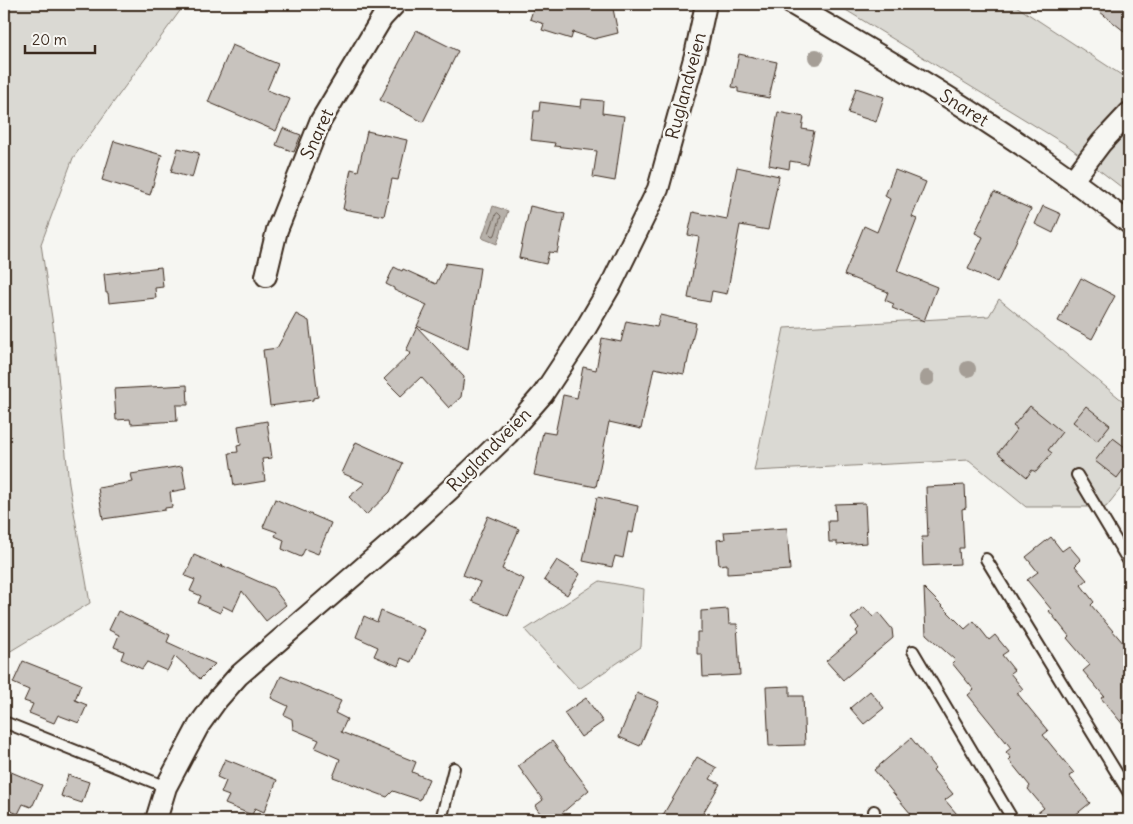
<svg xmlns="http://www.w3.org/2000/svg" width="1133" height="824" font-family="Delius,sans-serif">
<style>
.green{fill:#dad9d3;stroke:#8a8278}
.water{fill:#b6b0a9;stroke:#857a71}
.lines{fill:none;stroke-linecap:round;stroke-linejoin:round}
.shore{stroke:#6c6056;stroke-width:1}
.building{fill:#c8c3be;stroke:#3b2a1e}
.service-casing{stroke:#3b2a1e;stroke-width:14}
.minor-casing{stroke:#3b2a1e;stroke-width:24}
.service{stroke:#f6f6f2;stroke-width:10}
.minor{stroke:#f6f6f2;stroke-width:20}
.tree{fill:#a59e96}
.labels{text-anchor:middle;stroke-width:5;stroke-linejoin:round;paint-order:stroke}
.street-label{font-size:18px;fill:#3b2a1e;stroke:#f6f6f2}
</style>
<rect width="100%" height="100%" fill="#f6f6f2"/>
<filter id="ink" filterUnits="userSpaceOnUse"><feTurbulence type="fractalNoise" baseFrequency=".02" numOctaves="2"/><feDisplacementMap in="SourceGraphic" scale="10" xChannelSelector="R" yChannelSelector="G"/><feConvolveMatrix kernelMatrix="1 2 1 2 8 2 1 2 1" color-interpolation-filters="sRGB"/></filter>
<g filter="url(#ink)">
<path class="green" d="M4 4H185L73 158 41 244 53 325 69 484 90 603 4 655Z
M836 4H1013L1129 80V193L1068 146Z
M999 299 1129 406V478L1106 507H1026L969 460 754 471 784 328 989 316Z
M600 581 644 589 641 647 579 689 525 630Z"/>
<path class="water" d="M493 206 508 211 497 244 482 238Z"/>
<g class="lines">
<path class="shore" d="M498 213 501 216 495 235 492 236 489 233 496 214Z"/>
</g>
<path class="building" d="M535 4H612L618 33 594 39 573 32 571 39 542 30 544 24 530 19Z
M1090 4H1129V35Z
M416 30 458 51 423 122 380 100Z
M232 45 278 64 267 90 290 99 276 131 208 102Z
M739 54 777 62 769 98 738 92V88L732 87Z
M856 88 884 97 876 122 848 113Z
M582 99 603 101 602 113 624 116 615 181 593 177 597 151 554 146 555 143 531 140 534 111H539L540 102 581 107Z
M778 112 804 117 802 129 814 131 807 164 790 161 789 169 769 165Z
M283 128 301 135 294 152 276 145Z
M367 131 407 140 398 180 392 179 384 216 343 209 351 169 358 171Z
M114 141 162 155 150 195 102 180Z
M178 148 199 153 192 178 171 172Z
M737 167 779 176 768 230 740 225 727 294 712 291 710 302 688 298 699 237 688 235 693 212 727 219Z
M895 170 926 182 912 217 917 219 897 271 937 287 924 321 892 308 894 304 885 300 888 292 844 275 864 226 877 232 890 199 885 196Z
M994 192 1031 209 997 283 968 269 983 237 975 233Z
M530 206 565 214 557 253 549 252 546 264 519 258Z
M1043 206 1061 214 1053 233 1035 224Z
M446 263 480 268 468 349 417 326 427 305 394 290V288L386 284 394 267 402 271 403 269 436 284Z
M161 267 163 287 155 288 156 298 109 303 108 293H106L104 274Z
M1081 278 1115 296 1092 339 1058 321Z
M296 314 309 321 318 397 313 398V400L270 406 263 350 277 348Z
M660 315 696 323 687 364H686L684 374 654 368 641 429 609 422 596 487 534 475 543 432 555 434 563 395 577 398 583 367 596 370 602 338 621 342 626 321 657 327Z
M417 327 464 377 461 397 449 408 421 377 401 396 384 379 411 353 406 351Z
M187 385 188 405H176L177 421 131 424 130 419 116 420 114 389Z
M1030 406 1062 432 1048 450 1052 453 1036 472 1032 470 1027 477 998 453 1017 429 1013 426Z
M1086 406 1110 425 1097 441 1073 422Z
M267 421 272 458 262 459 265 481 234 486 229 453 238 452 237 446 241 445 238 426Z
M1113 438 1129 450V462L1117 478 1095 461Z
M356 442 403 463 390 492 366 515 349 497 365 483 342 473Z
M182 466 186 489 170 492 172 507 165 508V510L103 519 98 488 133 482 131 474Z
M965 485 966 508 962 509 964 548H959L960 564 923 566 922 537H928L926 487Z
M597 497 638 506 633 533 628 532 623 558 615 556 612 567 583 561Z
M275 499 331 523 318 554 305 549 301 557 282 549 284 540 275 536 277 532 263 527Z
M865 503 867 543 837 545V542H829L828 521H836L835 504Z
M488 516 519 529 502 569 524 579 508 616 472 601 480 582 463 575Z
M787 528 790 570 727 574V564L719 565 717 540 725 539 724 532Z
M1051 537 1062 551 1069 546 1081 560 1075 566 1087 580 1081 585 1094 602 1091 605 1129 650V732L1101 698 1104 696 1083 671 1090 665 1067 638 1069 636 1049 611 1051 609 1027 580 1038 572 1026 557Z
M194 555 224 568 221 565 273 588 286 605 266 621 242 591 233 611 223 606 220 613 198 603 201 596 190 591 195 580 185 576Z
M557 560 580 574 567 595 544 580Z
M924 588 965 629 974 621 989 640 995 635 1008 651 1002 655 1014 670 1010 673 1023 689 1017 693 1048 731 1043 735 1074 773 1069 776 1090 803 1069 820H1028L1044 808 1028 789 1030 786 1009 760 1011 758 1006 752 1011 748 968 695 974 690 952 663 955 660 926 634Z
M864 607 873 617 878 612 892 629 893 638 843 680 826 661 858 634 856 631 859 628 851 618Z
M728 609 729 624H737L740 675 703 677 702 654H697V632H701V611Z
M118 611 170 635 167 642 215 664 200 679 175 656 167 671 147 662 142 669 121 659 124 651 114 647 119 635 109 630Z
M381 611 425 630 411 662 401 658 398 666 374 656 378 647 356 637 364 616 377 622Z
M23 661 81 684 75 700 87 705 79 723 58 715 54 723 29 713 33 704 24 701 29 690 13 683Z
M281 676 341 701 335 713 347 719 341 732 416 762 412 772 429 779 420 800 393 791 387 797 333 777 340 759 315 748 319 740 293 729 292 719 284 715 288 706 271 698Z
M790 686V696H803L805 745 769 746 766 687Z
M870 691 884 708 864 724 850 708Z
M637 693 659 702 640 746 619 737Z
M586 698 603 722 581 737 564 713Z
M911 738 935 768 933 770 953 794 945 800 962 820H916L874 770Z
M552 741 589 790 562 813 568 820H545L535 806 543 800 518 766Z
M697 757 717 768 710 779 720 784 699 820H660Z
M225 759 277 780 264 812 255 808 252 815 225 804 229 796 221 793 226 781 217 777Z
M4 769 42 785 33 805H32L31 807 23 804 18 814 4 808Z
M68 775 89 782 82 803 61 796Z"/>
<g class="lines">
<g class="service-casing">
<path id="service" d="M1077 475 1129 562
M986 559 1129 793
M913 651 1013 820
M4 722 166 787
M874 811 875 820
M441 820 454 768"/>
</g>
<g class="minor-casing">
<path id="minor" d="M792 4C858 43 926 81 990 124 1038 155 1084 188 1129 223
M1073 180 1101 143 1129 113
M266 276 277 230 320 122 382 18 395 4
M156 820 166 787 199 725 217 700 238 676 396 539 470 471 508 434 543 394 580 338 611 285 658 189 695 55 706 4"/>
</g>
<use href="#service" class="service"/>
<use href="#minor" class="minor"/>
</g>
<g class="tree">
<circle cx="816" cy="57" r="8"/>
<circle cx="968" cy="369" r="8"/>
<circle cx="927" cy="378" r="8"/>
</g>
</g>
<g class="labels">
<g class="street-label">
<text transform="translate(686 86) rotate(-75)" y="6">Ruglandveien</text>
<text transform="translate(964 108) rotate(32)" y="6">Snaret</text>
<text transform="translate(317 134) rotate(-65)" y="6">Snaret</text>
<text transform="translate(489 450) rotate(-45)" y="6">Ruglandveien</text>
</g>
</g>
<rect width="1133" height="824" fill="none" stroke="#f6f6f2" stroke-width="20"/>
<rect x="10" y="10" width="1113" height="804" fill="none" stroke="#3b2a1e" stroke-width="2" filter="url(#ink)"/>
<path d="M25 45v8h70v-8" fill="none" stroke="#3b2a1e" stroke-width="2.5"/>
<text x="32" y="45" font-size="15" fill="#3b2a1e" stroke="#f6f6f2" stroke-width="4" paint-order="stroke">20 m</text>
</svg>
